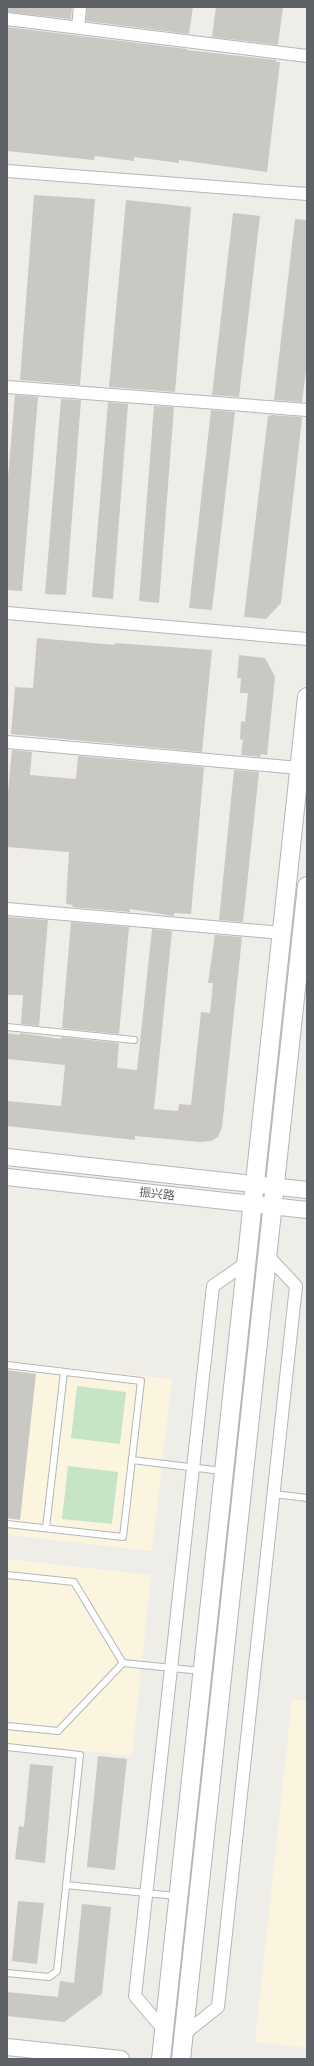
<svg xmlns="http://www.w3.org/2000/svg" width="314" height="2066" font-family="'Sofia Sans Condensed','Noto Sans SC',sans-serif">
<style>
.commercial{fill:#fbf4df}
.green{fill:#c6e4c6}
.building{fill:#cac8c3}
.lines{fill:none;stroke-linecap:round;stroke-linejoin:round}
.service-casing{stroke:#b4b6ba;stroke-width:8}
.minor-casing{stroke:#b4b6ba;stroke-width:14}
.tertiary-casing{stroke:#b4b6ba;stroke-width:18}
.secondary-casing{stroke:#b3b5ba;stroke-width:20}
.service{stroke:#fff;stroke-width:6}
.minor{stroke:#fff;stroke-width:12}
.tertiary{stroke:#fff;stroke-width:16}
.secondary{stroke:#fff;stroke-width:18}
.labels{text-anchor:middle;stroke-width:4;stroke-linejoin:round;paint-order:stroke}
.street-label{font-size:12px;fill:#5e6165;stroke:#fff}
</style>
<rect width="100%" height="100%" fill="#efede7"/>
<path class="commercial" d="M7 1361 172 1379 152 1551 7 1535Z
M7 1559 151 1575 132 1756 7 1743Z
M292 1699 307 1701V2048L255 2042Z"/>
<path class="green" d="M77 1386 126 1392 120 1444 71 1438Z
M68 1466 118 1472 112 1524 62 1519Z"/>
<path class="building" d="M7 7H72L71 19 7 12Z
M87 7H193L189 34 86 21Z
M216 7H283L278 45 212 37Z
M7 27 187 49V50L276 60V62H280L267 172 179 160V163L134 157V161L95 156 94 160 7 151Z
M34 195 95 199 80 385 20 380Z
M126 200 191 207 175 392 109 387Z
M233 213 260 216 239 397 212 395Z
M295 219 307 220V363L302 402 274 400Z
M15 395 38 397 22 591 7 590V489Z
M61 399 81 400 66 595 45 594Z
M108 402 128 404 113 599 92 597Z
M154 406 174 407 159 603 139 601Z
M211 410 235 412 212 610 189 608Z
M272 415 301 417 302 419 281 603 266 619 244 617 268 416Z
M37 638 115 645V643L212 650 202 752 11 734 15 687 33 688Z
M239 655 265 658 275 677 267 755 261 754 260 757 241 755 243 740 240 739 241 721 245 722 248 693H240L241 678H237Z
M12 750 32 752 30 775 76 779 78 756 204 767 191 914 174 913V916L130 909V912L72 907 73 905 66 904 69 852 7 847V803Z
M234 770 259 772 243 922 219 920Z
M7 917 48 920 39 1026 21 1024 23 995H7Z
M71 922 129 927 119 1034 62 1028Z
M152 929 172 931 154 1109 178 1111 179 1104 191 1105 201 1012 210 1013 213 983H208L215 935 242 937 222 1127 218 1137 211 1141 200 1142 135 1136V1140L7 1126V1101L61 1106 65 1065 7 1059V1033L20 1035V1033L61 1039V1037L119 1043 117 1068 137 1070Z
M7 1370 36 1374 20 1520 7 1518Z
M98 1756 127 1759 115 1870 87 1867Z
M30 1764 53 1766 45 1863 15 1859 19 1826 24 1827Z
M18 1901 44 1903 37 1964 12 1961Z
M82 1904 111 1907 102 1994 64 2022 7 2016V1992L58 1997 60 1981 74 1983Z"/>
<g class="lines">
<g class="service-casing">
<path id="service" d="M7 1027 134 1040
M7 1365 141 1381 123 1537 7 1524
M132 1460 222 1471
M274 1494 307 1498
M46 1528 64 1372
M7 1575 74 1582 123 1663 58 1731 7 1726
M123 1663 201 1671
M7 1747 80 1755 57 1971 49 1977 7 1973
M66 1885 176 1896"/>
</g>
<g class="minor-casing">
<path id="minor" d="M7 19 307 56
M78 27 80 7
M7 171 307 194
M7 387 307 410
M7 613 307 639
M7 742 299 768
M7 909 282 933
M164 2030 135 1996 213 1286 246 1263
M184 2034 218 2007 296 1286 267 1255"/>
</g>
<g class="tertiary-casing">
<path id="tertiary" d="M7 1157 307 1190
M7 1177 307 1210
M7 2047 121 2059"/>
</g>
<g class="secondary-casing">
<path id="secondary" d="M161 2059 307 697
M181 2059 307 886"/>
</g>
<use href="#service" class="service"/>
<use href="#minor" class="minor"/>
<use href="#tertiary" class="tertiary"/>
<use href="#secondary" class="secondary"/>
</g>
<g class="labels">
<g class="street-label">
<text transform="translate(157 1194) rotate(6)" y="4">振兴路</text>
</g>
</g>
<rect width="314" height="2066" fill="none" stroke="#5e6165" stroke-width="16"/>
</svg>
